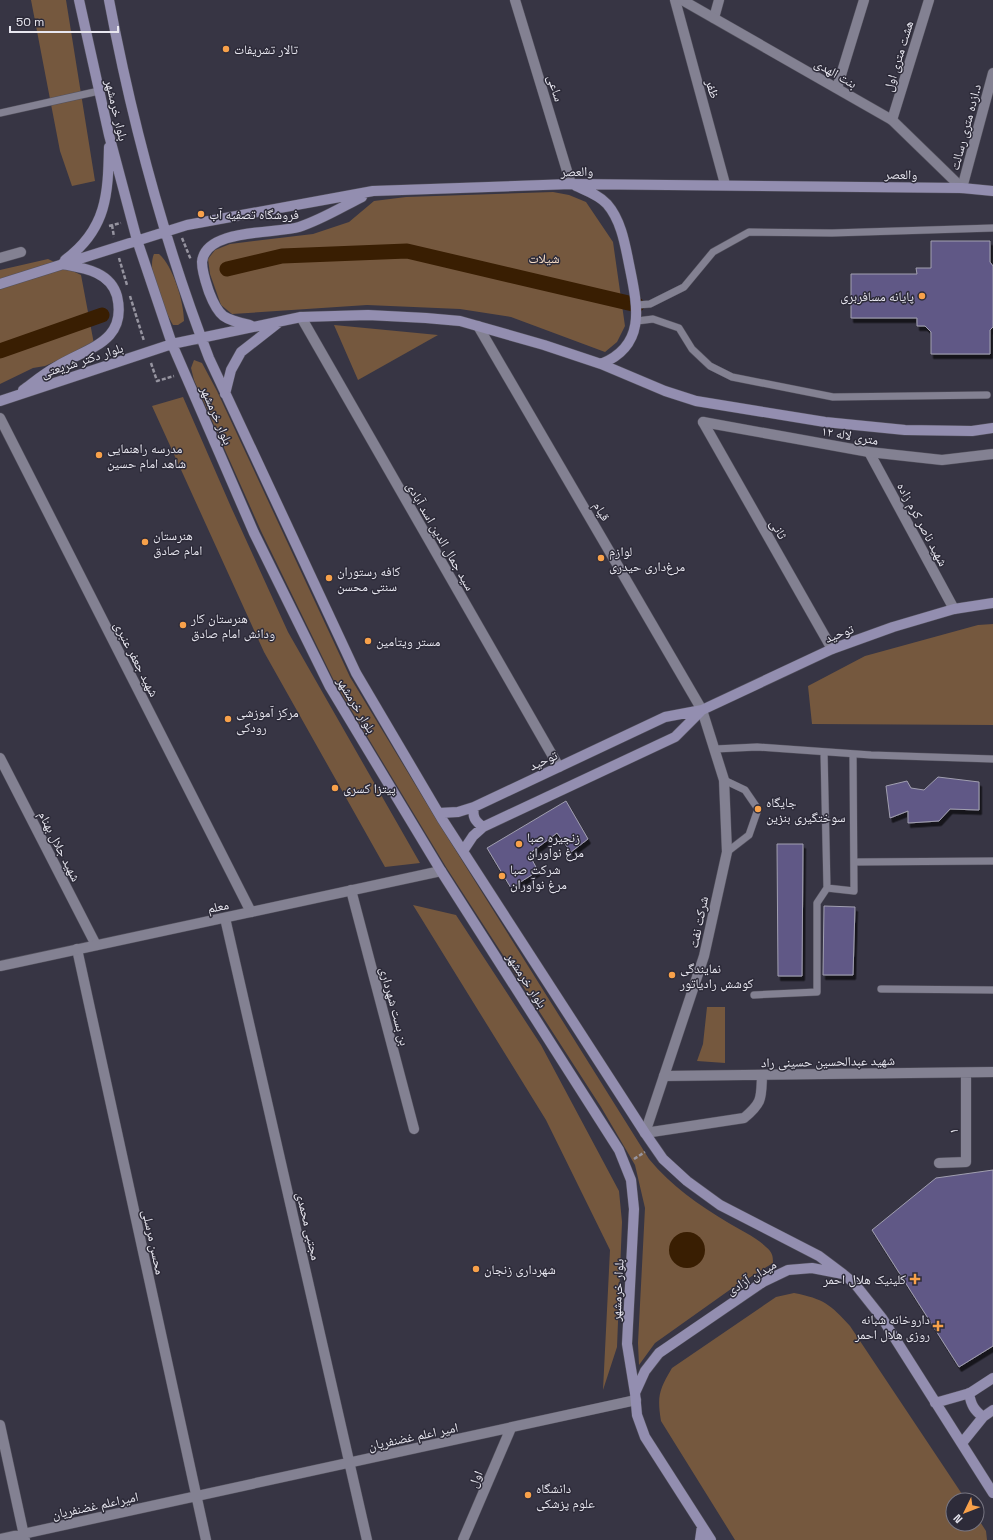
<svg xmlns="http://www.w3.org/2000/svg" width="993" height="1540" font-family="'Space Grotesk','Noto Naskh Arabic',sans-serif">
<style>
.green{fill:#75583e}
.water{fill:#391e02}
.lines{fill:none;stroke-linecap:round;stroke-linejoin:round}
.canal{stroke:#391e02;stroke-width:15}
.building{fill:#605886;stroke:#a19fb0;filter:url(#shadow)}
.service-casing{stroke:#53515d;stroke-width:8}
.minor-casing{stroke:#53515d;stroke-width:11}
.tertiary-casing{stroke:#53515d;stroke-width:11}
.secondary-casing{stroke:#53515d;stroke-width:11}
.path{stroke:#9694a0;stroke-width:2.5;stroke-dasharray:4 2;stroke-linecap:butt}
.service{stroke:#838192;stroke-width:7}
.minor{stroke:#838192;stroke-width:10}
.tertiary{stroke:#838192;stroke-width:10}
.secondary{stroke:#938eb0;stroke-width:10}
.poi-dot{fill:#f8a14a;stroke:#2d2b39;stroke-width:1.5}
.labels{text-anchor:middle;stroke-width:3;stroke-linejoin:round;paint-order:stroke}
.poi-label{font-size:13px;fill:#e8e7f0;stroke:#2d2b39;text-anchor:start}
.street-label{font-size:13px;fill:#e8e7f0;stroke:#2d2b39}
.park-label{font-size:13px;fill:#f8dec8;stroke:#2d2b39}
</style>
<defs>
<filter id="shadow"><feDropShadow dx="2.5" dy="4.5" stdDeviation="0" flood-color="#0009"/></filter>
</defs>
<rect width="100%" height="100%" fill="#373544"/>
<path class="green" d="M31 0H66L95 181 72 186 60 151Z
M553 192 569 195 586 202 613 242 625 326 617 342 605 352 511 317 460 309 367 305 232 314 221 305 210 274 208 259 215 250 230 244 313 234 349 222 374 201 406 197Z
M154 254H159C173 266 184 302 184 321L178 325H173C164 309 146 271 154 254Z
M48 259 81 275 94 344 45 366 33 368 0 384V270Z
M334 325 438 335 358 380Z
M194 360 202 363 217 391 350 677 436 819 649 1159C671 1186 699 1205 727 1222 740 1230 756 1237 766 1247 772 1252 773 1255 773 1263L731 1289 655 1343 639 1365 638 1343 645 1208 635 1165 601 1107 446 867 335 683 261 531 194 380 191 368Z
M183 397 231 507 288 632 420 863 385 867 264 652 152 406Z
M993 624V725L812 724 808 686 865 656 978 625Z
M413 905 456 915 541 1045 619 1191 622 1222 617 1347 603 1390 610 1250 546 1120Z
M707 1007H725V1063L697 1061 703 1044Z
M794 1293C824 1299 830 1304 850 1326L966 1500H953V1524H977V1517L986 1531 987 1540H735L661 1421C657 1396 659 1390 672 1368L776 1297Z"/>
<path class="water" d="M669 1250a18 18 0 1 1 36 0a18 18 0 1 1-36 0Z"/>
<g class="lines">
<path class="canal" d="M227 269 282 256 407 251 637 305
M0 351 102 315"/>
</g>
<path class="building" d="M931 241H990V262L993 266V327L990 330V354H931V332L925 326H917V318H851V274H917L916 268H931Z
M938 777 979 782V810L950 809 939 821 908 823V811L890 818 886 786 907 781 911 788 924 790Z
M566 801 588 839 571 852 557 833 529 854 538 871 511 888 487 848Z
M777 844H803L802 976H778Z
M824 906 855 907 853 975H823Z
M993 1170V1346L959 1367 872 1230 936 1178Z"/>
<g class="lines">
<g class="service-casing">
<path id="service" d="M0 113 99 91
M637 305 650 304 684 287 713 252 749 232 832 233 993 228
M637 321 653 319 679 328 692 349 710 366 732 377 833 397 987 395
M715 749 757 747 871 755 993 759
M824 752 827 888 854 891 853 754
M724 780 745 790 758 809 749 835 727 852
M855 862 993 861
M881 989 993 990
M754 995 817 992V903L827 888"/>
</g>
<g class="minor-casing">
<path id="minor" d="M515 0 571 184
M675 0 725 184
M714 18 719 0
M837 88 864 0
M892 120 929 0
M962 188 993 73
M0 258 21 252
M301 317 559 767
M0 418 251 912
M703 422 832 649
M869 452 954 609
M0 758 96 945
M351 890 414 1129
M225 918 367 1540
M77 949 206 1540
M664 1076 993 1072
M645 1133 744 1118C763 1102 761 1098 762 1075
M939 1163 966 1162V1073
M0 1425 25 1540
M0 1539 636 1400
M463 1540 511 1428"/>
</g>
<g class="tertiary-casing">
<path id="tertiary" d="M682 0 892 120 962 188
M478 326 702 710 724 780 727 852 704 956 645 1133
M703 422 869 452 942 460 993 454
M0 966 441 871"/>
</g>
<g class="secondary-casing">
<path id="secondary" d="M79 0 109 135 137 240 172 344 254 533 330 687 441 871 619 1150 631 1180 634 1209 627 1344 635 1393
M109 0C132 122 164 242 209 358L356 673 442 819 645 1133 663 1159 687 1181 720 1205 819 1256 843 1274
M576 186C587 191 599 195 607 204 621 220 625 244 629 264 637 304 648 345 601 364
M65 260C107 229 108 194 109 147
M0 284 187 225 373 191 571 184 962 188 993 191
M250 325C224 319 219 318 209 292 206 283 202 272 202 262 205 228 276 234 299 227 321 220 342 207 362 197
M23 390C34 382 45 373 56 367 86 348 128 343 117 296 110 271 83 268 62 264
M225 394 231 370 241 352 278 323
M0 401 172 344 301 317 368 315 426 318 460 321 544 345 601 364 665 391 696 401 825 422 905 430 972 431 993 428
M474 807C472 817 475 821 483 827
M439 813 458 812 474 807 665 717 702 710 832 649 893 627 954 609 993 603
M463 851 473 836 483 827 675 737 702 710
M969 1393C971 1405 974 1410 983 1417
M935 1403 970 1393 993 1378
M962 1443 983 1417 993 1410
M700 1540 702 1526
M711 1540 645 1437 637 1415 635 1393 645 1371 659 1353 763 1282 788 1270 812 1268 843 1274 855 1284 882 1318 993 1493"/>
</g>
<path class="path" d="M112 225 114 237
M109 226 121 223
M182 238 191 260
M119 258 127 285
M130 296 144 341
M151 363 157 381 174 376
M634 1159 645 1152"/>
<use href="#service" class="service"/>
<use href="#minor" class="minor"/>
<use href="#tertiary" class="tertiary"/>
<use href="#secondary" class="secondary"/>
</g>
<g class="poi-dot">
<circle cx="226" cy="49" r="4"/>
<circle cx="201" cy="214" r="4"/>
<circle cx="922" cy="296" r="4"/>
<circle cx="99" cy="455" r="4"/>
<circle cx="145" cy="542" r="4"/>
<circle cx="601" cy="558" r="4"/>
<circle cx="329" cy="578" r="4"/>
<circle cx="183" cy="625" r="4"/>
<circle cx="368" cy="641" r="4"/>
<circle cx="228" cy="719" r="4"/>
<circle cx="335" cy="788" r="4"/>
<circle cx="758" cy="809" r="4"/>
<circle cx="519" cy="844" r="4"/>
<circle cx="502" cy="876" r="4"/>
<circle cx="672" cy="975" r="4"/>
<circle cx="476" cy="1269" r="4"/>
<path d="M913 1273h4v4h4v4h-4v4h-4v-4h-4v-4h4z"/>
<path d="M936 1320h4v4h4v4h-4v4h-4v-4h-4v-4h4z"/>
<circle cx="528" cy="1495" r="4"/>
</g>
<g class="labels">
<g class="poi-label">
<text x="234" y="54">تالار تشریفات</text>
<text x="209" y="219">فروشگاه تصفیه آب</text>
<text x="914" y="301" text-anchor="end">پایانه مسافربری</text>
<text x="107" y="453">مدرسه راهنمایی<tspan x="107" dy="15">شاهد امام حسین</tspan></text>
<text x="153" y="540">هنرستان<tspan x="153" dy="15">امام صادق</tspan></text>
<text x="609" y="556">لوازم<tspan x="609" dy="15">مرغ‌داری حیدری</tspan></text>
<text x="337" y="576">کافه رستوران<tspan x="337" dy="15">سنتی محسن</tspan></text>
<text x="191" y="623">هنرستان کار<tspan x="191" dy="15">ودانش امام صادق</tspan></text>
<text x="376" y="646">مستر ویتامین</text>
<text x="236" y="717">مرکز آموزشی<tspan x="236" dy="15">رودکی</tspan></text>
<text x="343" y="793">پیتزا کسری</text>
<text x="766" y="807">جایگاه<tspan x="766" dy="15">سوختگیرى بنزین</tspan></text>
<text x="527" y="842">زنجیره صبا<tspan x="527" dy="15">مرغ نوآوران</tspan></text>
<text x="510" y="874">شرکت صبا<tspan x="510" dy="15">مرغ نوآوران</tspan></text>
<text x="680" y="973">نمایندگی<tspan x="680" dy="15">کوشش رادیاتور</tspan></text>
<text x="484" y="1274">شهرداری زنجان</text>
<text x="906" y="1284" text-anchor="end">کلینیک هلال احمر</text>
<text x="930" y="1324" text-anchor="end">داروخانه شبانه<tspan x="930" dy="15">روزی هلال احمر</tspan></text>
<text x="536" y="1493">دانشگاه<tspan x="536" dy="15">علوم پزشکی</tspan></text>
</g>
<g class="street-label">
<text transform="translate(898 56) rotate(-73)" y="5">هشت متری اول</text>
<text transform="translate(836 73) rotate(30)" y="5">بنت الهدی</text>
<text transform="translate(556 88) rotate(73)" y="5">ساعی</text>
<text transform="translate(713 89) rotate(75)" y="5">ظفر</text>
<text transform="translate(117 110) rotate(77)" y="5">بلوار خرمشهر</text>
<text transform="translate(965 127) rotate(-75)" y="5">د.ازده متری رسالت</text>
<text transform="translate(577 171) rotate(-1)" y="5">والعصر</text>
<text transform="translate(901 174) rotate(1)" y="5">والعصر</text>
<text transform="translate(82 360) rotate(-18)" y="5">بلوار دکتر شریعتی</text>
<text transform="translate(217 415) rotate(67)" y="5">بلوار خرمشهر</text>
<text transform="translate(850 435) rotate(10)" y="5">۱۲ متری لاله</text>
<text transform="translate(602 511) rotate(60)" y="5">قیام</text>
<text transform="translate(923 524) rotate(62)" y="5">شهید ناصر کرم زاده</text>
<text transform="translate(779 529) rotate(60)" y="5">ثانی</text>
<text transform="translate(441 536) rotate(60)" y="5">سید جمال الدین اسد آبادی</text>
<text transform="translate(839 633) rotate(-21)" y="5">توحید</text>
<text transform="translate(137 659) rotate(63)" y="5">شهید جعفر عنبری</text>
<text transform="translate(357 705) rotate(59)" y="5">بلوار خرمشهر</text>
<text transform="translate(543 760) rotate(-25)" y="5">توحید</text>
<text transform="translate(60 846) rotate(63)" y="5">شهید جلال بهنام</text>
<text transform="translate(218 906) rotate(-12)" y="5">معلم</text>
<text transform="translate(698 922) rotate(-78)" y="5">شرکت نفت</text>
<text transform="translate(527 980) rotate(57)" y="5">بلوار خرمشهر</text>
<text transform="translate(395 1006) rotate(75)" y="5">بن بست شهرداری</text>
<text transform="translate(828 1061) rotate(-1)" y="5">شهید عبدالحسین حسینی راد</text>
<text transform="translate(953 1131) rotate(-90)" y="5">۱</text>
<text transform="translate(309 1226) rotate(77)" y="5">مجتبی محمدی</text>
<text transform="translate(154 1242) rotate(78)" y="5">محسن مرسلی</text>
<text transform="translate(751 1277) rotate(-31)" y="5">میدان آزادی</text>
<text transform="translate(617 1290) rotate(-87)" y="5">بلوار خرمشهر</text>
<text transform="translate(413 1436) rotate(-12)" y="5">امیر اعلم غضنفریان</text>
<text transform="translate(475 1479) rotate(-67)" y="5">اول</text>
<text transform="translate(95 1505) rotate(-12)" y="5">امیراعلم غضنفریان</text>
</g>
<g class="park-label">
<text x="544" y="263">شیلات</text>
</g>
</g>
<g transform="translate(965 1512) rotate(227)"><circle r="19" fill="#2d2b39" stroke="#787682"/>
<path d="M0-3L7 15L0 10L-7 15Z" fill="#f8a14a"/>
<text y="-6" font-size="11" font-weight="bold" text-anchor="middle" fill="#e8e7f0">N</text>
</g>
<path d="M10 26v6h108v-6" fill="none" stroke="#e8e7f0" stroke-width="2"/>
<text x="16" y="26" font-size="12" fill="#e8e7f0" stroke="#2d2b39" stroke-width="3" paint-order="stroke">50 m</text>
</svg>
